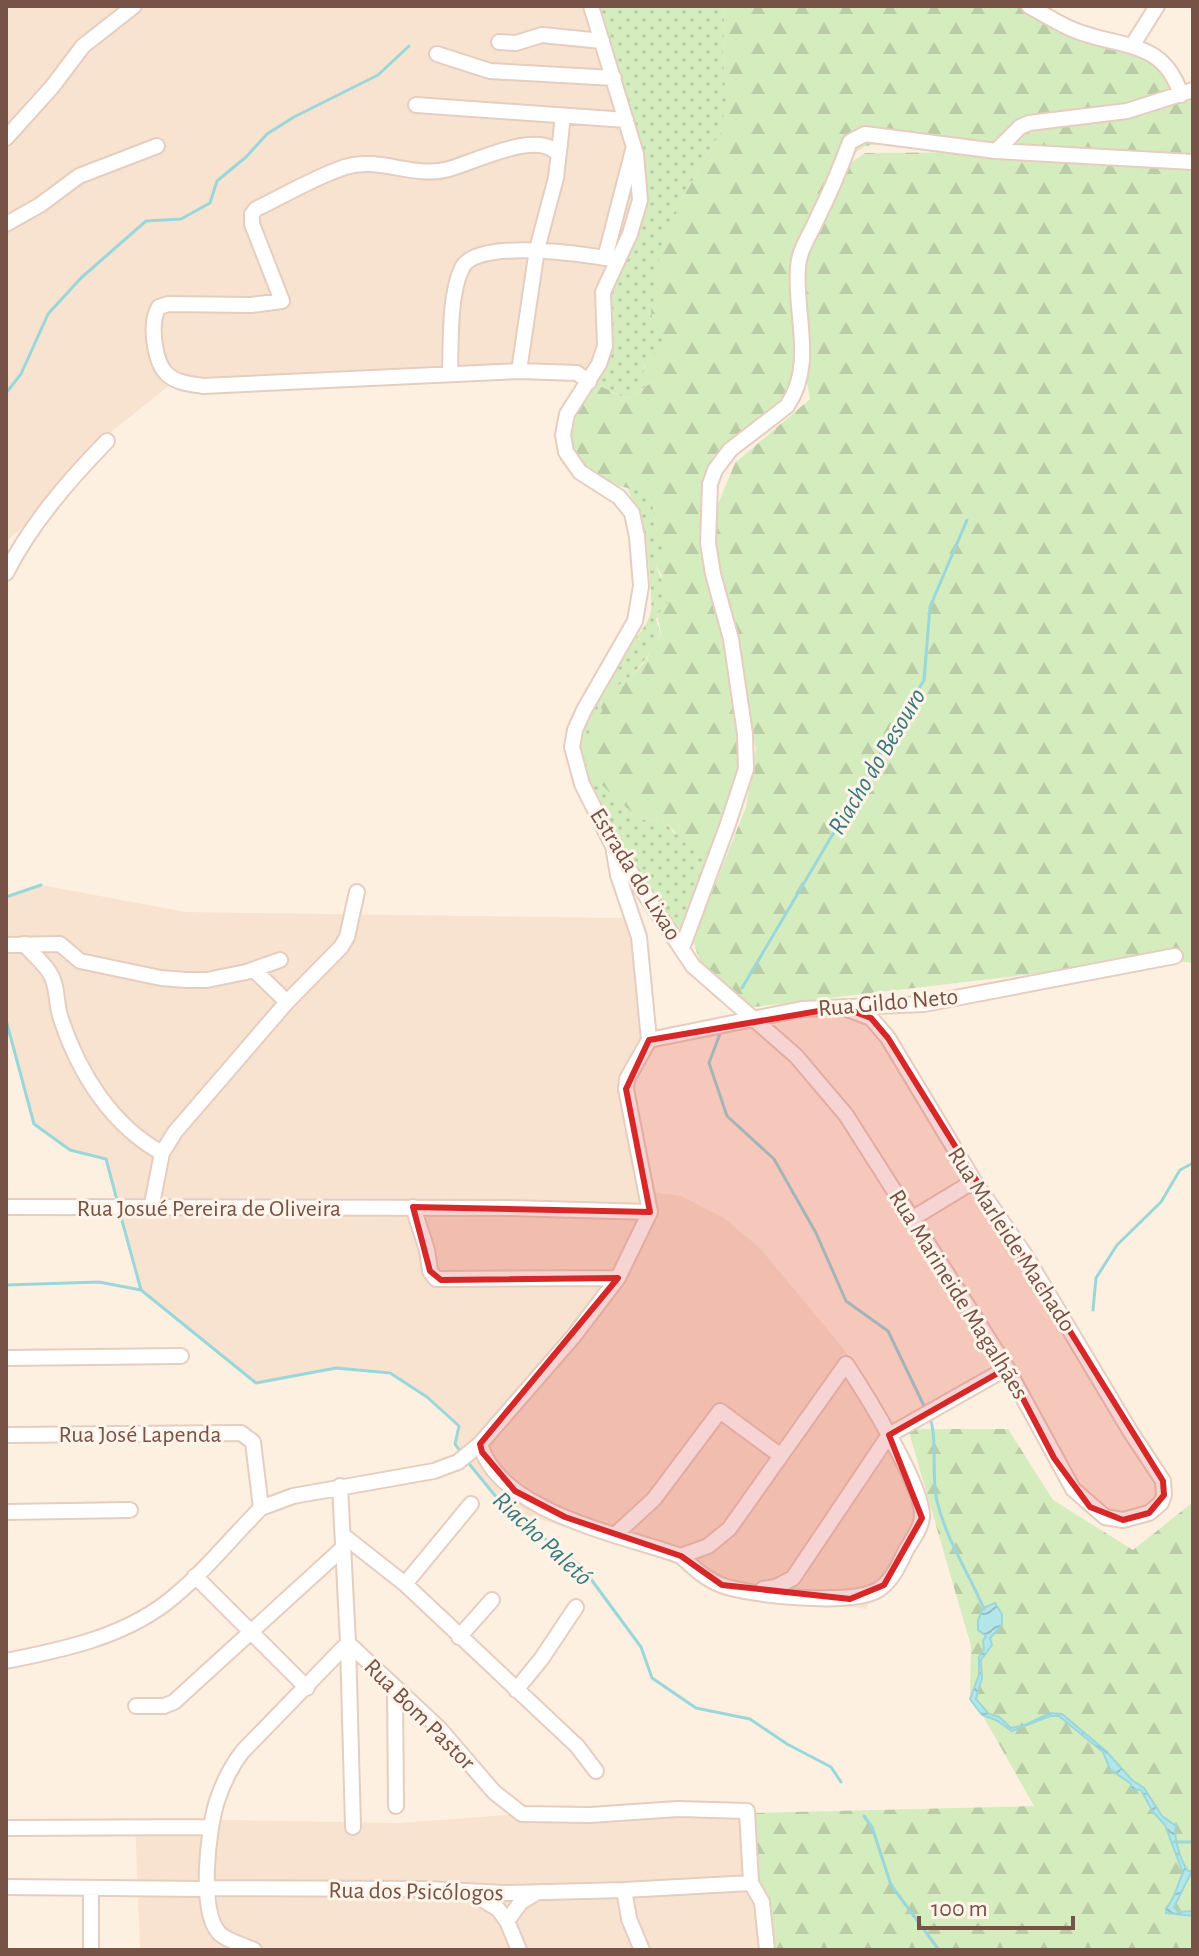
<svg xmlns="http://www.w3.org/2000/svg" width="1199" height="1956" font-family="'Alegreya Sans',sans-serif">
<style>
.residential{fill:#f8e3d1}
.grass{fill:url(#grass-dots)}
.forest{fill:url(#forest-firs)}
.water{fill:url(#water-waves);stroke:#99d7db;stroke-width:2}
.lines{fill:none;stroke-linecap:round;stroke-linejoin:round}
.stream{stroke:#99d7db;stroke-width:3}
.minor-casing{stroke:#e5cdbf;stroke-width:18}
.minor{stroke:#fff;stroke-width:14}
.marked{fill:#d62828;fill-opacity:0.2;stroke:#d62828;stroke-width:6;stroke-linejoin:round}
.labels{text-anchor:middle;stroke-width:6;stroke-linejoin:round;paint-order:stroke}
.street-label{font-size:24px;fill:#775246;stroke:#fff4e9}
.water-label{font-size:26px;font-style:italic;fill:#38797e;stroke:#fff4e9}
</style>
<defs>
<pattern id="grass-dots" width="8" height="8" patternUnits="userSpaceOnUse" patternTransform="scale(2)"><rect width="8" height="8" fill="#d5ecbe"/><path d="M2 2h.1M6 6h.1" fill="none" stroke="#bacca5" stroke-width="1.8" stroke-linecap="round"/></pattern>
<pattern id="forest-firs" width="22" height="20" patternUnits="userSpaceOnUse" patternTransform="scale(2)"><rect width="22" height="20" fill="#d5ecbe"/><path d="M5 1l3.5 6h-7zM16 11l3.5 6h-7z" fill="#bacca5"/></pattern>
<pattern id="water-waves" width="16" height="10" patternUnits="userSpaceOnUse" patternTransform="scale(2)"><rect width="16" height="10" fill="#b4e6e9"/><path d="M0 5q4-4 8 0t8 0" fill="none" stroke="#97bdbf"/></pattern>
</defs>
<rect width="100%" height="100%" fill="#fef0e1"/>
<path class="residential" d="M6 6H595L641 155 602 370 596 384 576 371 176 380 105 437 44 508 6 542Z
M41 885 186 912 623 918 633 948 643 1037 623 1076 644 1191 681 1196 724 1218 760 1248 843 1348 886 1416 927 1495 928 1510 866 1609 732 1590 696 1576 662 1557 506 1509 479 1478 455 1444 459 1426 427 1397 390 1373 336 1368 256 1383 141 1290 106 1159 70 1150 34 1124 9 1036 6 1020V897Z
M749 1807 764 1950H140L135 1822 231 1820 399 1823 602 1808Z"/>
<path class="grass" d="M595 6H725L723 57 727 103 720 133 676 209 659 257 661 336 666 344 644 368 653 381 628 399 596 384 602 370 607 295 643 208Z
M627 487 645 492 653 504 655 526 664 543V551L656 566 671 601 656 619 661 636C652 643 653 650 646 658 633 677 621 687 599 694L602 712 592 721 615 797 639 819 666 822 674 833 713 844 717 827 738 784 680 935C642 883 592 820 580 755 572 718 607 675 628 647 636 637 649 624 651 611 653 599 646 532 642 520 639 509 631 499 627 487Z"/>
<path class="forest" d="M725 6H1023L1070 34 1147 57 1169 77 1176 92 1147 101 1041 116 1017 126 997 153H1008L1004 149 1021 130 1042 124 1127 110 1193 89V963L1158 959 754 1007 706 980 693 940 746 807 756 749 720 588 713 516 735 463 810 399 798 333V258L852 162 865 153 988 152 881 144 865 146 840 163 789 270 798 372 786 406 769 422 713 456 701 507 704 574 729 662 744 757 738 784 708 853 685 843 666 822 639 819 593 777 583 756 592 720 602 712 599 694C620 687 634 677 647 658 652 650 652 643 661 636 659 613 651 619 671 600L661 589 662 575 656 566 664 550 663 543 655 526 653 504 645 492C633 489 619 487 608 482 557 461 567 418 596 384L628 399 652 382 643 381C640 367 654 360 657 345L665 344 653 324 651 311 658 279 659 257 664 234 676 209 720 133 726 103 723 57Z
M908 1429H1008L1053 1500 1133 1550 1193 1502V1950H764L750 1813 1034 1806 970 1693 971 1646Z"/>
<path class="water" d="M995 1603 1002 1614V1625L990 1638 992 1645 981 1660 982 1678 976 1699 989 1714 999 1717 1011 1728 1025 1725 1050 1713 1062 1714 1106 1751 1132 1780 1144 1788 1162 1816 1176 1826C1173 1837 1181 1862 1188 1871H1192L1174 1907 1179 1912 1193 1911V1916L1166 1913V1908C1175 1900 1177 1884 1183 1873L1165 1825 1153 1812 1141 1790 1131 1789V1784L1110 1769 1103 1752 1059 1716H1050L1012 1731 996 1720 982 1715 970 1699 979 1675V1657L984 1649 983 1641 986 1636 978 1630V1620L983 1608Z"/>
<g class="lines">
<path class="stream" d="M6 393 21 374 48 314 81 278 146 221 181 219 210 203 217 181 246 157 267 134 294 117 378 75 409 46
M6 897 41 885
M742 988 924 680 930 607 967 520
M6 1020 34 1124 70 1150 106 1159 117 1200
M721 1031 709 1063 727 1116 774 1159 816 1233 846 1301 888 1331 926 1410
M121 1217 141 1290 256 1383 336 1368 390 1373 427 1397 459 1426 455 1444 462 1454
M6 1285 99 1282 141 1290
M1093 1310 1096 1278 1117 1245 1161 1202 1180 1170 1193 1163
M929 1417C938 1432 931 1479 937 1501 947 1542 968 1571 984 1609
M466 1460 506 1509 582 1567 641 1647 652 1678 696 1708 750 1719 787 1744 831 1767 841 1782
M864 1816 872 1827 891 1885 939 1950
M1174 1842H1193"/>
<g class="minor-casing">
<path id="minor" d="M591 6 636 154 640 200 630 234 603 292 605 346 599 364 567 414 563 435 566 452 580 472 619 497 632 513 637 537 641 586 635 621 584 710 575 730 572 747 582 784 613 846 693 966 796 1056 846 1115 1007 1368 1073 1489 1105 1517 1123 1520 1149 1513 1161 1503 1164 1495 1163 1481 1130 1431 1025 1255 974 1181 888 1038 871 1018 842 1007
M1029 6C1044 14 1059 24 1074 30 1120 49 1163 38 1181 95
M499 42 516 43 542 35 602 41
M1132 46 1157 6
M437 54 490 71 614 78
M416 105 626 120
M6 138 52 87 83 46 134 6
M996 151 1020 127 1029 123 1127 111 1193 90
M558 154C538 129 475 162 449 169 414 179 380 156 345 167 315 177 285 195 256 209L252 214V224L282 301 251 305 168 304 159 307C149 321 154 362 167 374 176 383 191 384 203 386L519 371 537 249 556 178 563 116
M6 224 40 205 79 176 157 146
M605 258 633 150
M519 371 577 373 589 382
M450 373C451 344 449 294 462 268 477 237 589 255 618 260
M6 573C31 524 68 481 107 441
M24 944C32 954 47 965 52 977 58 990 56 1006 61 1019 79 1073 111 1125 162 1153
M6 945 60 944 80 961 161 978 186 980H207L246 972 280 960
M682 948 728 824 746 769 745 734 731 639 713 574 708 543 710 484 715 470 730 450 787 406C816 363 794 315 798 267 799 250 809 237 816 221 829 195 840 169 850 142L865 134 996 151 1193 162
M254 970 287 1002
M649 1040 802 1009 924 1004 1175 956
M6 1207 510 1208 650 1212
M413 1207 427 1250 430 1271 436 1279 618 1278
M151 1209 162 1153 175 1132 287 1002 341 947 347 937 357 892
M913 1218 974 1181
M6 1358 181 1356
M6 1435 241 1433 253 1442 261 1508
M480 1444C499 1512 622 1535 681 1556 693 1567 705 1579 721 1585 751 1596 851 1606 878 1590 892 1581 899 1565 906 1550 912 1540 921 1529 922 1517 924 1487 864 1391 846 1364L729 1529 708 1546 681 1556
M340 1486 348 1643 353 1827
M6 1512 130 1510
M616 1534 654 1499 720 1411 781 1456
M344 1536 405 1584 577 1746 596 1771
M195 1576 307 1688
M405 1584 471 1504
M763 1589 776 1587 793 1578 889 1435 1007 1368
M459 1637 492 1600
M348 1643 439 1728 494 1792 522 1814 590 1815 678 1809 747 1811 751 1883
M6 1661C61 1650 120 1638 166 1603 201 1576 230 1539 261 1508L293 1496 434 1471 458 1462 480 1444 573 1337 618 1278 650 1212 626 1089 627 1079 649 1040 639 937 618 875 614 852
M395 1687 396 1806
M516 1690 542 1658 576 1607
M136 1706H164L174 1702 344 1547
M6 1828 211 1827
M6 1887 206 1889
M208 1888 427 1889 504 1893 624 1890 629 1919 642 1950
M624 1890 751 1883 762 1902 767 1950
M473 1894 498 1909 507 1921
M91 1950V1888
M254 1950C243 1945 228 1941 220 1934 198 1913 208 1829 217 1801 223 1783 231 1766 243 1751L348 1643
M519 1950 507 1921 521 1902 536 1893"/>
</g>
<use href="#minor" class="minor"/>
</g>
<path class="marked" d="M842 1007 871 1018 888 1038 1163 1481 1164 1495 1149 1513 1123 1520 1090 1507 1054 1458 1007 1368 889 1435 922 1518 884 1585 850 1599 722 1585 681 1556 565 1517 515 1491 482 1452 480 1444 618 1278 441 1280 430 1271 413 1207 650 1212 626 1089 649 1040Z"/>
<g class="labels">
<g class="street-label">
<text transform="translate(636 874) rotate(58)" y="8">Estrada do Lixao</text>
<text transform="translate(888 1002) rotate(-5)" y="8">Rua Gildo Neto</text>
<text x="209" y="1216">Rua Josué Pereira de Oliveira</text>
<text transform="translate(1012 1239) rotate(57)" y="8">Rua Marleide Machado</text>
<text transform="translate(959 1294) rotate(58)" y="8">Rua Marineide Magalhães</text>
<text x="140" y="1442">Rua José Lapenda</text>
<text transform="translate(420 1714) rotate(45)" y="8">Rua Bom Pastor</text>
<text transform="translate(416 1891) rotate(1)" y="8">Rua dos Psicólogos</text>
</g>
<g class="water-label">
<text transform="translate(876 761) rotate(-59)" y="9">Riacho do Besouro</text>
<text transform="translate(543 1538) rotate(43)" y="9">Riacho Paletó</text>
</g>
</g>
<rect width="1199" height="1956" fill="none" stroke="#775246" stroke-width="16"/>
<path d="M919 1916v12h154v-12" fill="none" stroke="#775246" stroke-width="4"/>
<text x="931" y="1916" font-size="24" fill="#775246" stroke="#fff4e9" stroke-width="6" paint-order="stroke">100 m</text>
</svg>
